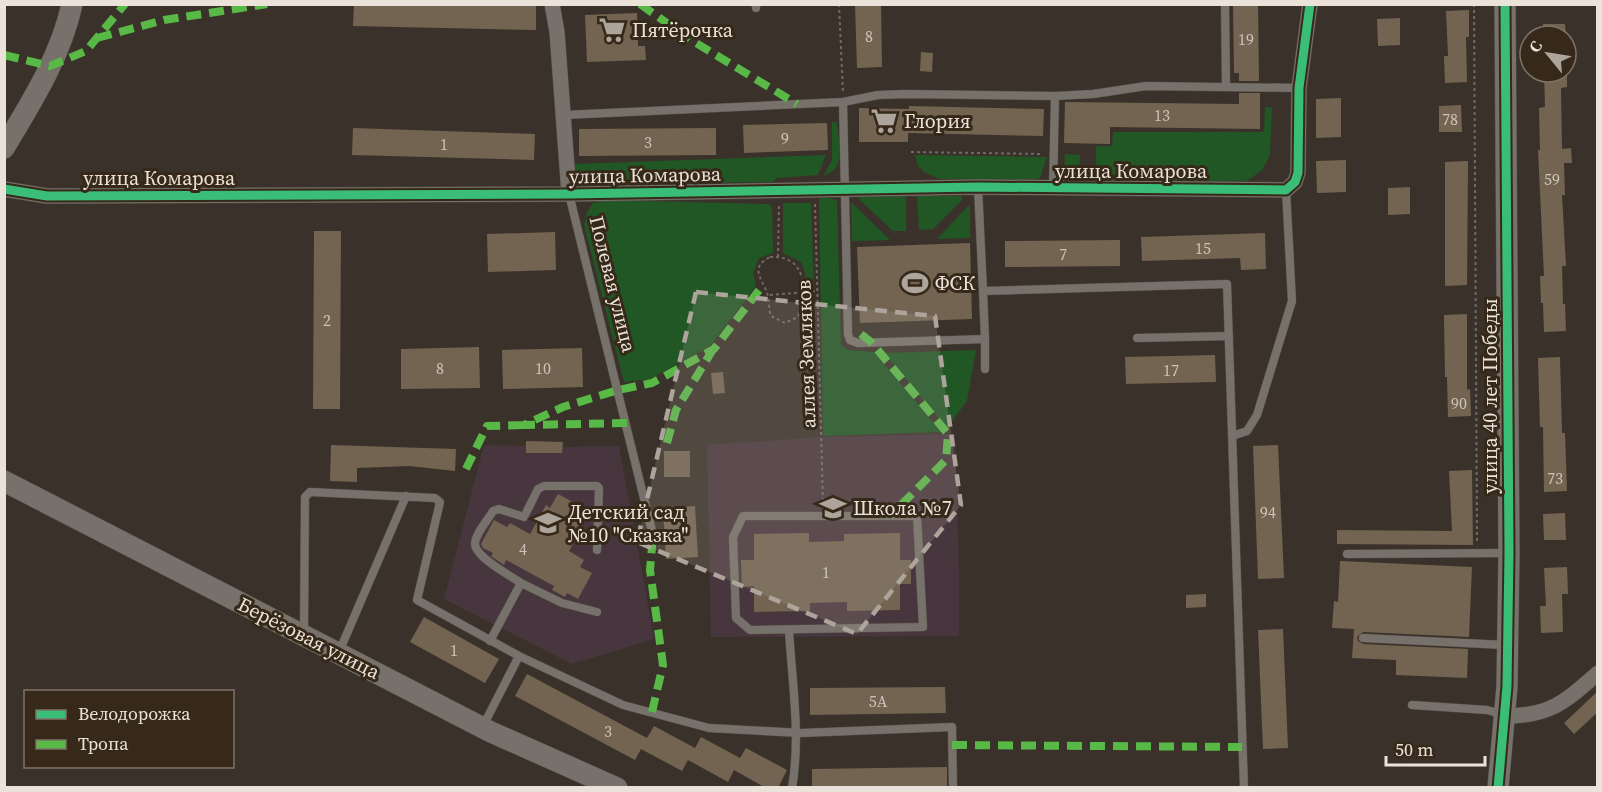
<svg xmlns="http://www.w3.org/2000/svg" width="1602" height="792" font-family="'Source Serif 4',serif">
<style>
.education{fill:#48363e}
.green{fill:#205724}
.building{fill:#726451}
.lines{fill:none;stroke-linecap:round;stroke-linejoin:round}
.lane-casing{stroke:#554f47;stroke-width:9}
.street-casing{stroke:#554f47;stroke-width:16}
.secondary-casing{stroke:#554f47;stroke-width:22}
.path{stroke:#706a65;stroke-width:2;stroke-dasharray:3 3;stroke-linecap:butt}
.lane{stroke:#76716a;stroke-width:8}
.street{stroke:#76716a;stroke-width:15}
.secondary{stroke:#76716a;stroke-width:21}
.quiet{stroke:#58b947;stroke-width:8;stroke-dasharray:15 8;stroke-linecap:butt}
.cycleway-casing{stroke:#36291a;stroke-width:13}
.cycleway{stroke:#3abd76;stroke-width:9}
.marked{fill:#ada59c;fill-opacity:0.2;stroke:#ada59c;stroke-width:4.5;stroke-dasharray:12 8;stroke-linejoin:round}
.labels{text-anchor:middle;stroke-width:6;stroke-linejoin:round;paint-order:stroke}
.number-label{font-size:16px;fill:#cdc3b8}
.poi-label{font-size:20px;fill:#ebe3da;stroke:#36291a;text-anchor:start}
.street-label{font-size:20px;fill:#ebe3da;stroke:#36291a}
</style>
<rect width="100%" height="100%" fill="#3a322a"/>
<path class="education" d="M955 434 959 571V636L711 637 707 445 822 437Z
M526 441 563 442V447L619 446 654 639 572 664 444 599 484 445 525 446Z"/>
<path class="green" d="M1265 107H1272L1270 156 1262 170 1247 181 1096 180V146H1112L1113 132H1264Z
M832 122H837C838 140 847 171 824 175L832 160Z
M1065 154 1080 155 1079 175 1064 174Z
M826 155 818 175 776 178 773 182 583 184 574 176 573 164Z
M915 155 1047 157 1040 178 1032 181 940 179 924 172 918 166Z
M859 195 906 196V231H893L860 200Z
M917 196H962V200L933 229 919 230Z
M819 198H831L837 201 841 345 848 350 874 352 941 432 823 436Z
M606 200 769 204 772 208 773 253 759 258 753 273 756 286 710 346 650 379 624 382 584 225 587 212 593 203Z
M851 202 890 240 852 241Z
M783 203H811L814 288H805V272L801 262 783 253Z
M970 204V238L937 239Z
M976 350 967 401 947 428 884 353Z"/>
<path class="building" d="M354 4H536V30L353 26Z
M855 4H881L882 67 857 68Z
M1233 4H1258L1259 81H1239V73H1234Z
M1469 10V37H1466L1467 82 1445 83 1444 56H1448L1446 11Z
M637 13 638 46H645L646 60 587 62 585 15Z
M1400 18V45L1378 46 1377 19Z
M1543 24H1565L1566 36H1544Z
M921 52 933 53 932 72 920 71Z
M1544 72H1567V87L1561 88 1562 149 1571 148 1572 163H1564L1565 195H1562L1566 266H1562L1563 304H1565L1566 331 1544 332 1543 303H1541L1540 276H1544L1538 150H1540L1539 108 1545 107Z
M1239 93H1260V129L1110 127V144L1064 143 1065 102 1239 104Z
M1341 98V137L1316 138V99Z
M1461 105 1462 132H1439V106Z
M909 106 1044 109 1043 136 908 133V142H859V108L909 109Z
M827 123 828 150 744 153 743 125Z
M353 128 535 134 534 160 352 155Z
M716 128V155L579 156V129Z
M1346 160V192L1317 193 1316 161Z
M1468 161 1467 285 1445 286V162Z
M1410 187V214L1388 215V188Z
M314 231H341L340 409H313Z
M555 232 556 270 488 272 487 234Z
M1265 233 1266 269 1241 270 1240 258 1142 261 1141 237Z
M1120 240V266L1005 267V241Z
M970 243 972 319 860 323 857 247Z
M1467 314V390L1470 389 1471 416 1448 417 1447 377H1445L1444 315Z
M479 347 480 388 401 389V349Z
M582 348 583 387 503 389 502 350Z
M1215 355 1216 382 1126 384 1125 357Z
M1560 357 1562 433H1565L1567 491 1544 492 1543 427H1540L1538 358Z
M723 372 725 393 713 394 711 373Z
M526 441 563 442 562 453H526Z
M331 445 456 449 455 471 409 466 357 468V482L330 481Z
M1278 445 1284 578 1258 579 1253 446Z
M664 451H690V477H664Z
M1472 470 1473 545 1337 544V530L1452 531 1449 471Z
M558 494 584 508 577 520 584 524 569 551 584 560 580 567 592 573 578 599 567 593 565 597 552 590 554 586 506 560 504 565 491 556 493 553 483 548 481 544 494 520 507 527 510 523 530 534 546 505 550 508Z
M695 506 698 557 666 559 663 508Z
M1565 513 1566 540H1544L1543 514Z
M809 533V542L844 541V534L900 533V560H911V584H900V610L847 611V602L810 603V611L754 612V586L742 587 741 560H754V534Z
M1340 561 1472 567 1469 637 1363 632 1357 637 1358 641 1363 644 1468 649 1467 678 1396 675V660L1352 658 1354 629 1332 628 1334 601 1338 602Z
M1567 567 1568 594H1562L1563 632 1541 633 1540 606H1546L1544 568Z
M1206 594V607L1186 608V595Z
M424 617 499 659 485 683 410 642Z
M1283 629 1288 748 1263 749 1258 630Z
M527 674 647 738 654 726 695 748 701 737 740 758 746 748 787 770 778 788H766L734 770 728 782 688 760 682 771 641 749 635 760 515 696Z
M945 687 946 713 810 715V688Z
M1598 691V712L1574 734 1564 723Z
M947 767V788H812V769Z"/>
<g class="lines">
<g class="lane-casing">
<path id="lane" d="M756 4V8
M1225 4 1226 87
M1055 96 1093 94 1146 86 1299 88
M843 102 848 334 850 340 858 343 985 339 983 291
M564 115 843 102 878 95 905 94 1055 96 1053 188
M978 187 983 291 1227 284 1244 788
M569 194 653 535
M1137 338 1229 336
M985 339V369
M1232 436 1247 431 1257 415 1292 301 1286 190
M743 516H917L923 627 750 630 736 618 733 537Z
M1347 554 1507 553
M521 583C511 576 475 557 475 544 475 534 488 520 493 511L499 509 524 517 538 489 544 486H597L599 488 597 550
M789 630C792 682 801 736 792 788
M304 633 305 497 310 492 435 498 440 502 417 600 519 656 483 726
M1363 638 1505 645
M490 641 521 583 562 603 597 612
M339 652 406 496
M519 656 623 705 709 728 801 733 952 727 953 788
M1412 705 1487 710 1504 715"/>
</g>
<g class="street-casing">
<path id="street" d="M552 4 557 32 569 194
M4 189 47 196 569 194 978 187 1286 190 1295 182 1298 173 1299 88 1310 4
M1505 716C1550 716 1565 702 1598 673"/>
</g>
<g class="secondary-casing">
<path id="secondary" d="M4 148C31 103 61 56 72 4
M4 481 491 732 617 788
M1498 788 1507 686 1509 553 1505 4"/>
</g>
<path class="path" d="M839 4 843 93
M1474 4 1477 542
M911 152 1043 154
M815 204 823 505
M770 257C807 255 807 289 798 317L785 323 771 316C768 308 770 300 767 293 762 278 749 268 770 257Z
M778 257 779 205
M770 295 818 291"/>
<use href="#lane" class="lane"/>
<use href="#street" class="street"/>
<use href="#secondary" class="secondary"/>
<path class="quiet" d="M640 4 691 40 797 104
M97 38 164 20 267 4
M4 55 50 66 86 51 125 4
M861 334 871 342 948 434 946 460 890 516
M627 423 524 425 563 407 618 390 652 383 714 349 763 285
M667 443 676 410 712 351
M466 469 487 426 524 425
M652 712 663 665 650 570 653 535
M952 745 1242 747"/>
<g class="cycleway-casing">
<path id="cycleway" d="M4 189 47 196 569 194 978 187 1286 190 1295 182 1298 173 1299 88 1310 4
M1498 788 1507 686 1509 553 1505 4"/>
</g>
<use href="#cycleway" class="cycleway"/>
</g>
<path class="marked" d="M696 292 935 316 961 505 857 634 637 542Z"/>
<defs>
<g id="supermarket-bare" transform="scale(2.07)"><path d="M-6-5.5h2.5l.6 2H6L4.5 2H-2.5L-4.4-4H-6ZM-1.5 3.2a1.3 1.3 0 1 0 .1 0ZM3 3.2a1.3 1.3 0 1 0 .1 0Z" fill="#ada59c" stroke="#36291a" stroke-width="2.5" paint-order="stroke"/></g>
<g id="stadium-bare" transform="scale(2.07)"><path d="M0-5a6.5 5 0 1 0 0 10a6.5 5 0 1 0 0-10ZM-3.5-1.8h7v3.6h-7Z" fill="#ada59c" stroke="#36291a" stroke-width="2.5" paint-order="stroke"/></g>
<g id="school-bare" transform="scale(2.07)"><path d="M0-5L7-2L0 1L-7-2ZM-4 1L0 2.5L4 1V4Q0 6-4 4Z" fill="#ada59c" stroke="#36291a" stroke-width="2.5" paint-order="stroke"/></g>
</defs>
<g fill-rule="evenodd">
<use href="#supermarket-bare" x="612" y="30"/>
<use href="#supermarket-bare" x="884" y="121"/>
<use href="#stadium-bare" x="915" y="283"/>
<use href="#school-bare" x="833" y="508"/>
<use href="#school-bare" x="548" y="523"/>
</g>
<g class="labels">
<g class="number-label">
<text x="869" y="42">8</text>
<text x="1246" y="45">19</text>
<text x="1162" y="121">13</text>
<text x="1450" y="125">78</text>
<text x="785" y="144">9</text>
<text x="648" y="148">3</text>
<text x="444" y="150">1</text>
<text x="1552" y="185">59</text>
<text x="1203" y="254">15</text>
<text x="1063" y="260">7</text>
<text x="327" y="326">2</text>
<text x="440" y="374">8</text>
<text x="543" y="374">10</text>
<text x="1171" y="376">17</text>
<text x="1459" y="409">90</text>
<text x="1555" y="484">73</text>
<text x="1268" y="518">94</text>
<text x="523" y="555">4</text>
<text x="826" y="578">1</text>
<text x="454" y="656">1</text>
<text x="878" y="707">5А</text>
<text x="608" y="737">3</text>
</g>
<g class="poi-label">
<text x="632" y="37">Пятёрочка</text>
<text x="904" y="128">Глория</text>
<text x="935" y="290">ФСК</text>
<text x="853" y="515">Школа №7</text>
<text x="568" y="519">Детский сад<tspan x="568" dy="23">№10 "Сказка"</tspan></text>
</g>
<g class="street-label">
<text x="1131" y="178">улица Комарова</text>
<text transform="translate(645 175) rotate(-1)" y="7">улица Комарова</text>
<text x="159" y="185">улица Комарова</text>
<text transform="translate(613 284) rotate(76)" y="7">Полевая улица</text>
<text transform="translate(806 354) rotate(-92)" y="7">аллея Земляков</text>
<text transform="translate(1490 396) rotate(-90)" y="7">улица 40 лет Победы</text>
<text transform="translate(309 638) rotate(27)" y="7">Берёзовая улица</text>
</g>
</g>
<rect width="1602" height="792" fill="none" stroke="#ebe3da" stroke-width="12"/>
<rect x="24" y="690" width="210" height="78" fill="#36291a" stroke="#7e7367" stroke-width="1.5"/>
<rect x="36" y="710" width="30" height="9" fill="#3abd76" stroke="#7e7367" stroke-width="1.5"/>
<text x="78" y="720" font-size="18" fill="#ebe3da">Велодорожка</text>
<rect x="36" y="740" width="30" height="9" fill="#58b947" stroke="#7e7367" stroke-width="1.5"/>
<text x="78" y="750" font-size="18" fill="#ebe3da">Тропа</text>
<g transform="translate(1548 54) rotate(300)"><circle r="28" fill="#36291a" stroke="#7e7367" stroke-width="1.5"/>
<path d="M0-4.5L10 22L0 15L-10 22Z" fill="#ada59c"/>
<text y="-9" font-size="16" font-weight="bold" text-anchor="middle" fill="#ebe3da">С</text>
</g>
<path d="M1386 756v9h99v-9" fill="none" stroke="#ebe3da" stroke-width="3"/>
<text x="1395" y="756" font-size="18" fill="#ebe3da" stroke="#36291a" stroke-width="4.5" paint-order="stroke">50 m</text>
</svg>
